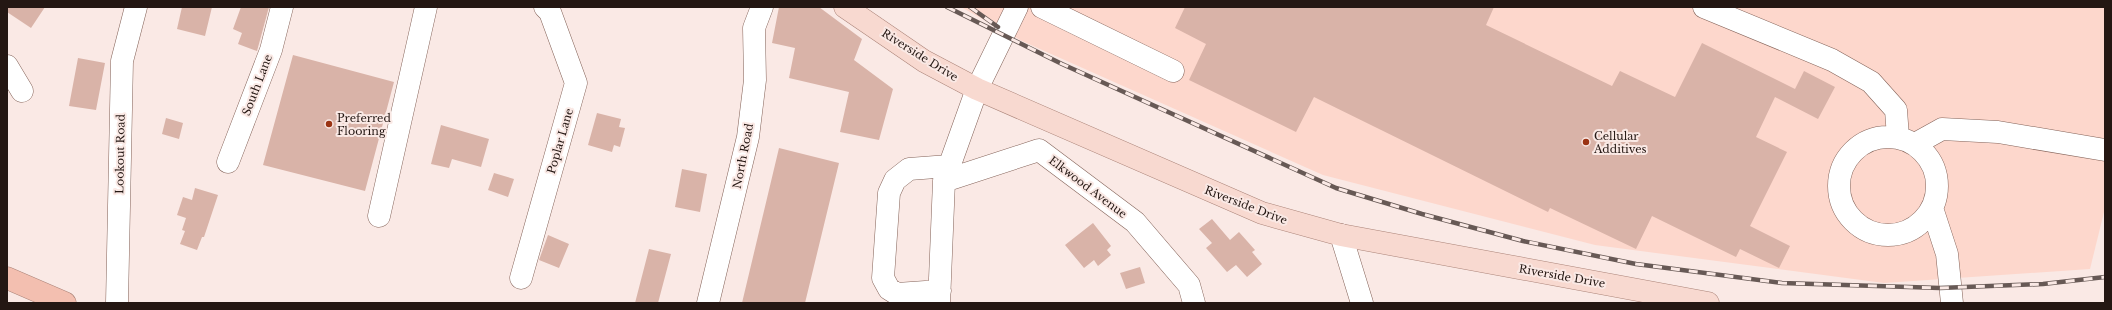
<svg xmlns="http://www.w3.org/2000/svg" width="2112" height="310" font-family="'Libre Baskerville',serif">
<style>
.built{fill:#fdd7cc}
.building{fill:#d9b3a8}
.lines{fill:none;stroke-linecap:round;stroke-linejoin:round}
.minor-casing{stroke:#846359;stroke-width:23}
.major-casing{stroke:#ab8479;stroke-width:23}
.highway-casing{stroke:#ab8479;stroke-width:23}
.minor{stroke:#fff;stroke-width:22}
.major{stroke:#f8d9d0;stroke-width:22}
.highway{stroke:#f3bfb0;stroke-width:22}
.rail-casing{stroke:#675955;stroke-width:4.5}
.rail{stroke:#fae9e5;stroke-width:3;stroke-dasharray:9;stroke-linecap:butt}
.poi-dot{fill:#9a3313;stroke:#fae9e5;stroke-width:1.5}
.labels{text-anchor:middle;stroke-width:4;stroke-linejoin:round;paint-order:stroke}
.street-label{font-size:11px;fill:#241713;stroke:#fae9e5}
.poi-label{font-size:11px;fill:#241713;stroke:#fae9e5;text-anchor:start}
</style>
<rect width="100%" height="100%" fill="#fae9e5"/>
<path class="built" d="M961 7H2105V208L2090 269 1884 283 1595 245 1323 175 1022 41Z"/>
<path class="building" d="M7 7H45L31 28 7 12Z
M182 7H212L205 36 177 29Z
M241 7H269L257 51 238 44 242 33 233 29Z
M779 7H819L862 39 854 60 893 89 879 140 840 132 849 92 789 78 795 48 772 43Z
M1185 7H1494L1486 25 1612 86 1620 71 1675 97 1702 43 1795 89 1804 71 1835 87 1818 119 1775 97 1756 137 1787 152 1750 226 1790 246 1779 268 1740 249 1736 257 1652 216 1636 249 1550 208 1548 212 1314 97 1296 132 1189 80 1206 44 1175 28Z
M293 55 394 82 365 191 263 165Z
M78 58 105 63 96 110 69 106Z
M597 113 621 119 619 127 625 128 620 147 614 145 612 152 588 145Z
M166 118 183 123 179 139 162 134Z
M441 125 489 139 481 167 452 159 449 168 431 164Z
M779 148 839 163 805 303H742Z
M682 169 707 174 700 212 675 207Z
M494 173 514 179 508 197 488 190Z
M195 188 218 195 204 237H202L197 250 180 244 185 231 182 230 186 218 177 215 183 197 192 200Z
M1212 219 1230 240 1239 232 1255 250 1252 252 1262 264 1247 277 1236 265 1227 272 1206 248 1212 243 1199 229Z
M1093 223 1111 246 1107 250 1111 255 1098 266 1094 260 1084 268 1065 245Z
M548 235 569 244 559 268 539 260Z
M649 249 671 254 658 303H635Z
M1140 267 1145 283 1126 289 1120 273Z"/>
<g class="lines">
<g class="minor-casing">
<path id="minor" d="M1042 7 1173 71
M1704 7 1832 60 1871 82 1896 110 1898 137
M7 66 22 91
M1839 186a49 49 0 1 1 98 0a49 49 0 1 1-98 0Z
M1915 144 1942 129 1998 132 2105 150
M228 162 271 50 282 7
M944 181 1039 150 1135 222 1189 285 1194 303
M1932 208 1947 254 1952 303
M379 216 426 7
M1341 235 1362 303
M521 278 576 83 550 12 545 7
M940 291 897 294 889 289 883 278 889 193 895 180 909 169 949 166
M117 303 122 61 136 7
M708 303 748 137 755 80 754 28 762 7
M939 303 944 181 977 89 1017 7"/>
</g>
<g class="major-casing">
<path id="major" d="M845 7 924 61 977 89 1262 213 1341 235 1708 303"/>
</g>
<g class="highway-casing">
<path id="highway" d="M7 278 65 303"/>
</g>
<use href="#minor" class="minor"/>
<use href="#major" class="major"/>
<use href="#highway" class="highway"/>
<g class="rail-casing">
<path id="rail" d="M947 7 1062 64 1336 188 1422 214 1523 241 1636 264 1782 283 1940 288 2043 284 2105 277
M970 7 998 27"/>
</g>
<use href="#rail" class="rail"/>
</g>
<g class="poi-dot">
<circle cx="329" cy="124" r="4"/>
<circle cx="1586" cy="142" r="4"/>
</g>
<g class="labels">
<g class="street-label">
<text transform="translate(920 55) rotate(32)" y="4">Riverside Drive</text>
<text transform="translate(257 85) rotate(-69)" y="4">South Lane</text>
<text transform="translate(560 141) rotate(-74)" y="4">Poplar Lane</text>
<text transform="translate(120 154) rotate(-89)" y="4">Lookout Road</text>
<text transform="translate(743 156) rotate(-79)" y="4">North Road</text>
<text transform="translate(1088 187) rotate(37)" y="4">Elkwood Avenue</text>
<text transform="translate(1246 205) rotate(21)" y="4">Riverside Drive</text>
<text transform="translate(1562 276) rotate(10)" y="4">Riverside Drive</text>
</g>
<g class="poi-label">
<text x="337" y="122">Preferred<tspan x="337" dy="13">Flooring</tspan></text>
<text x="1594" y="140">Cellular<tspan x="1594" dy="13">Additives</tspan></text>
</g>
</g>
<rect width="2112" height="310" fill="none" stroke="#241713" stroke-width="16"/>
</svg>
